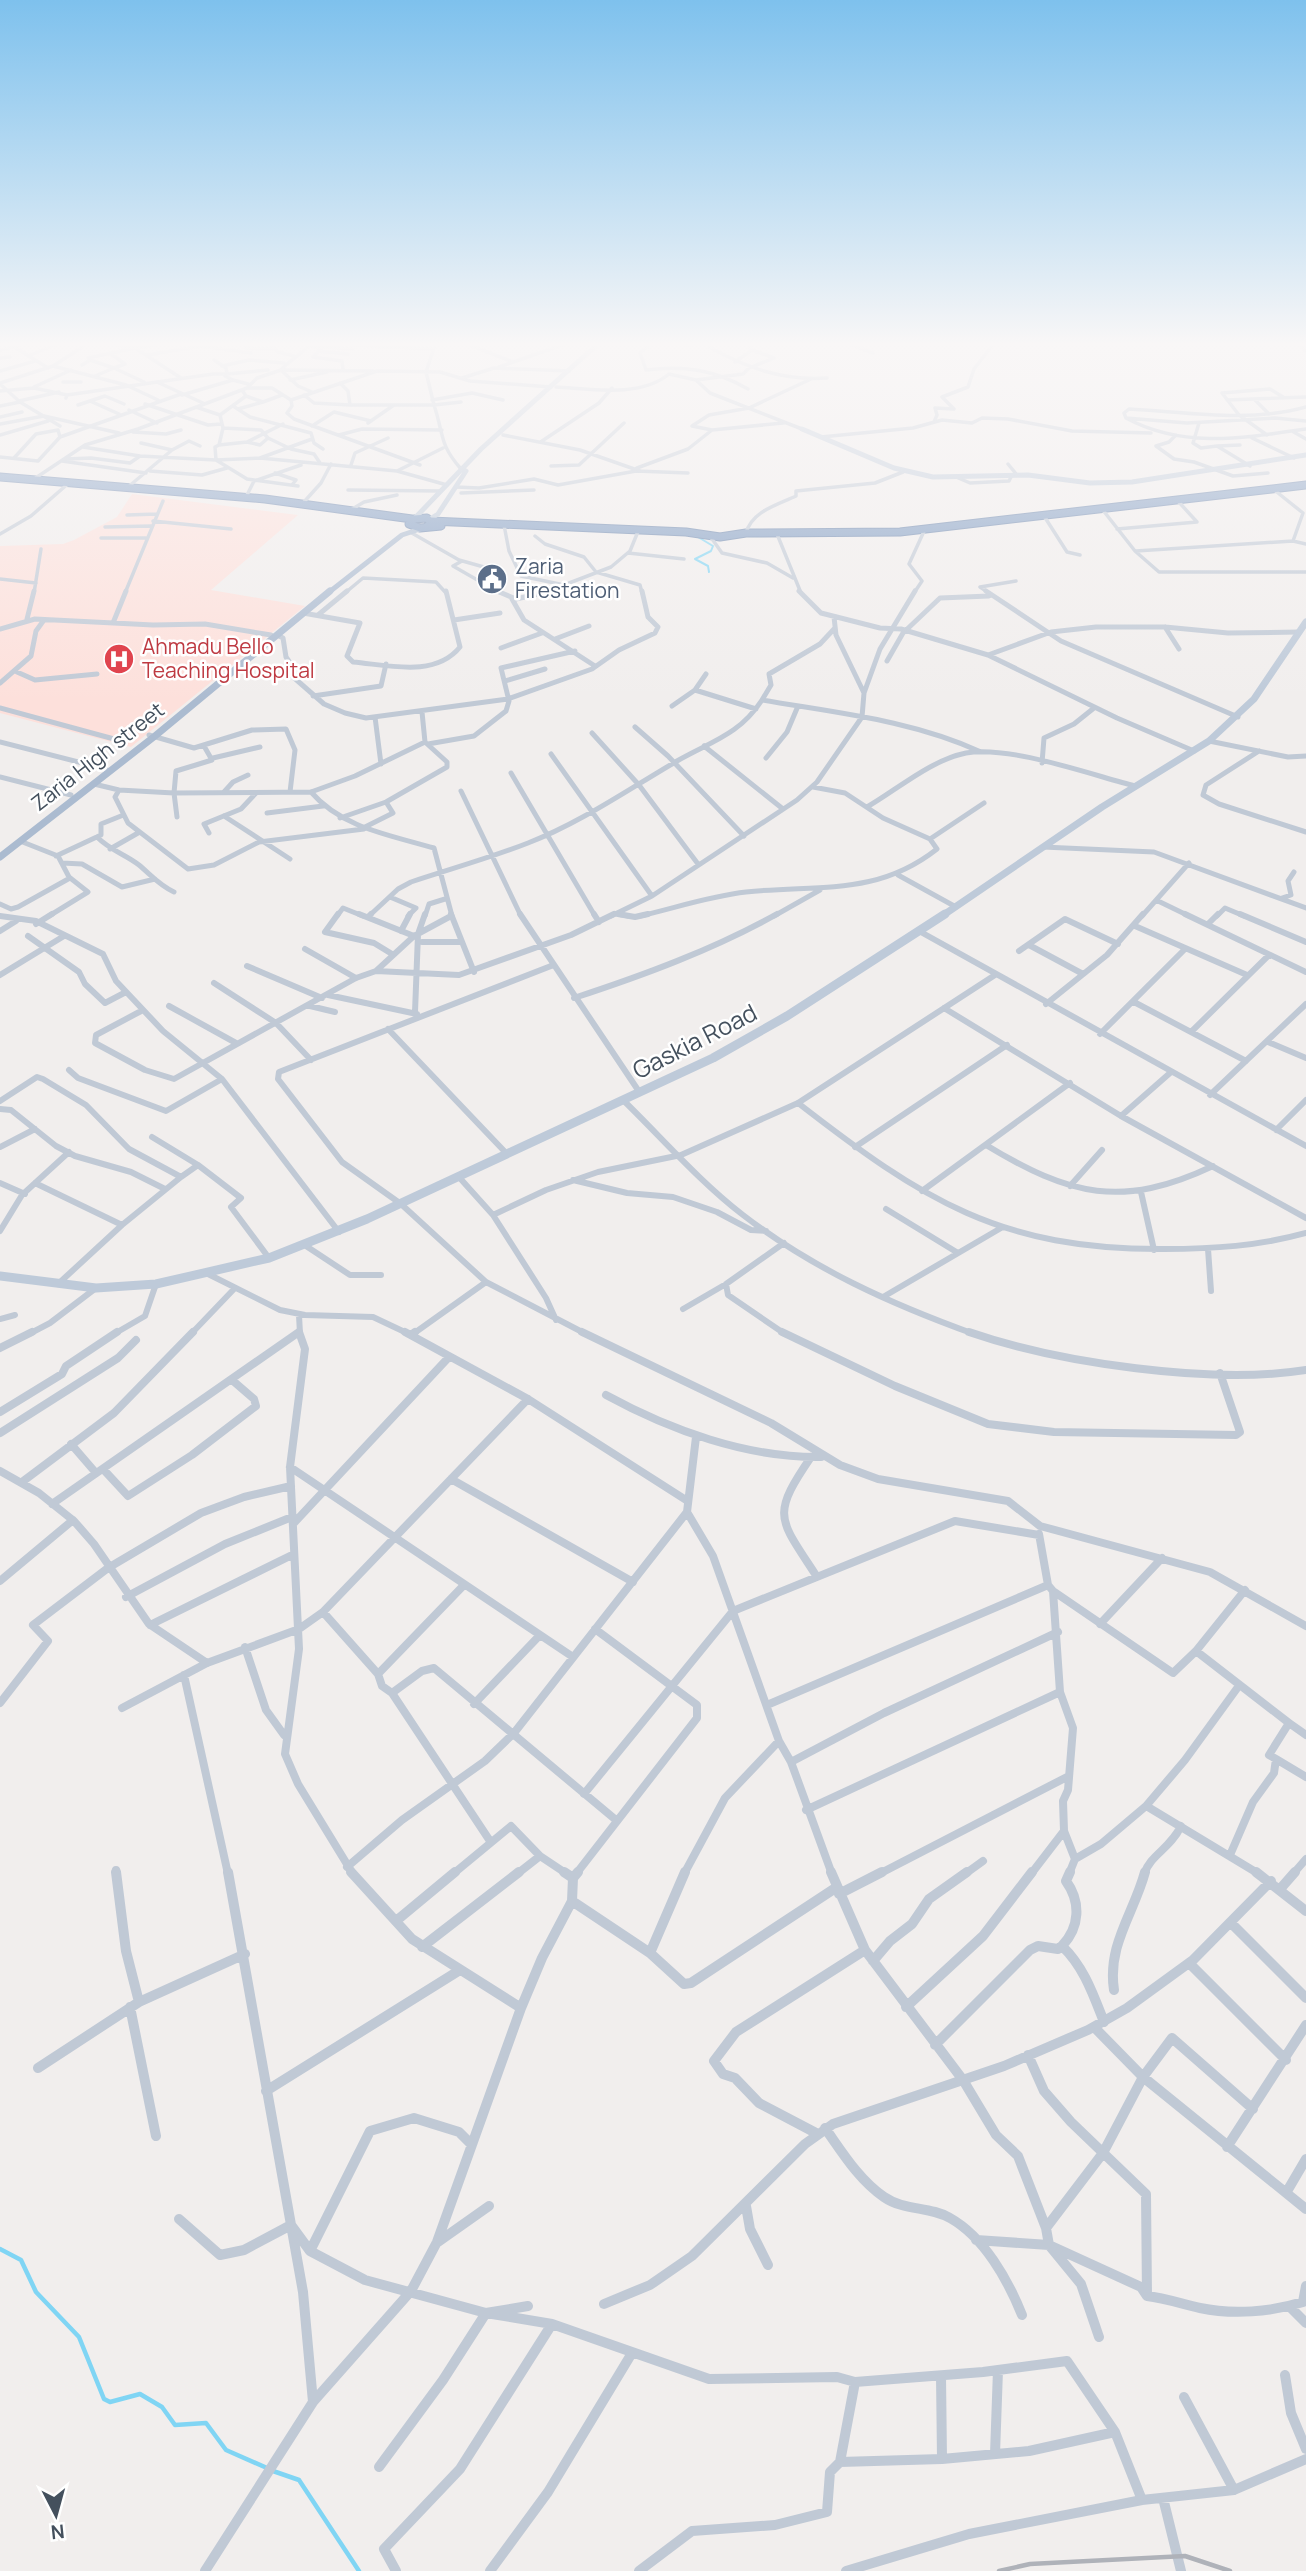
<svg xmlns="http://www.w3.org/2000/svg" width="1306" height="2571" font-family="Manrope,sans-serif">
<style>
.medical{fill:#fde0db}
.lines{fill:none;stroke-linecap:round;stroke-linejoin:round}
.stream-far1{stroke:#80d5f4;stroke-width:2}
.stream{stroke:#80d5f4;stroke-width:4.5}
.highway-casing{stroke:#6c87ae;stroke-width:9}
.street-far4{stroke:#c0c9d5;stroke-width:3.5}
.street-far3{stroke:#c0c9d5;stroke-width:5}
.street-far2{stroke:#c0c9d5;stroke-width:6}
.street-far1{stroke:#c0c9d5;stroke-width:8}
.street{stroke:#c0c9d5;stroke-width:10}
.secondary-far2{stroke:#becad9;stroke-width:5}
.secondary-far1{stroke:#becad9;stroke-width:7}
.secondary{stroke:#becad9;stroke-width:9}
.primary-far1{stroke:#abbbd0;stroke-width:5}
.primary{stroke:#abbbd0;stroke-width:7}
.highway{stroke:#809cc2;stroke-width:7}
.rail{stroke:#afb2b9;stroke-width:4.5}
.labels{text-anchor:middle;stroke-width:5;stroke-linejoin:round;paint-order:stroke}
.far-service-label{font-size:21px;fill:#4e5e75;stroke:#fff;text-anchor:start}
.far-health-label{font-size:21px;fill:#be3a42;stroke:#fff;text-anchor:start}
.far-street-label{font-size:21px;fill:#44505d;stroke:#fff}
.street-label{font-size:24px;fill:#44505d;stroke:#fff}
</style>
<rect width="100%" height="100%" fill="#f1eeed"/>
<path class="medical" d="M132 494 298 515 211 590 305 606 131 747 0 713V546L63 544 74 540 117 517Z"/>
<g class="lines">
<path class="stream-far1" d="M698 537 713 546 711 551 695 559 708 566 709 572"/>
<path class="stream" d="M0 2249 21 2260 36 2292 79 2337 104 2399 110 2402 140 2394 162 2407 175 2425 206 2423 226 2450 267 2468
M273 2471 299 2480 359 2571"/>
<g class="highway-casing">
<path id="highway" d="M0 477 265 499 412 519
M431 521 686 532 720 537 746 533 900 532 1306 485
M426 527 432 524 427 518 414 519 409 524 420 528 441 526"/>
</g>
<path class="street-far4" d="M268 342 278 352 294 356
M310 342C305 354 287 361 281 370L298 386 312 392
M350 342 351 345 433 349
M436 342 426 372 434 405 461 402
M462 342 513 362
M642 342 688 345 733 342
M844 342 873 353
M651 344 640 353 646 370C684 365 715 370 748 389
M309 346 353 349
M323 347 313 357 342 361 343 369
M709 347C747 368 783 381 827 378
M16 348 48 368
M135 348 181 378
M136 348 173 342
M246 348 274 349
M0 350 33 342
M318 351 348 354
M147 355 201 346 251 353
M28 356 62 342
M0 358 10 357
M88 358 135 348 97 342
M214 360 226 368 227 374 268 370
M735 362 752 350
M82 365 90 360 114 368 125 364 111 354
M53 366 126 385 158 400
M222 366 249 360 284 363
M499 367 571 342
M280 370 373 371
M0 371 35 361
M95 376 114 368 144 382
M462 378 494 368 569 371
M290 380 327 372
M696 380 743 374 749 368 774 358 752 350 746 342
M63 382H81
M157 382 203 403
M0 383 53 366 90 342
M340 383 348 391 350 405H434C444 435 439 444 461 469
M0 384 20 402 60 426
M34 387 71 370
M556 387C591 389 640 398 669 374L696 380 710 393 802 429
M247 388H272L291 400 377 371 440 372 470 381 551 387
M242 390 246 396 220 415 223 428 219 445 215 447 216 460 260 458 397 471
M0 391 34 388 67 395 66 398
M67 395 213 374H227L225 376 233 380
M182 395 233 380 248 384
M304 395 314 403 350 405
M246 396 263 402 282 395
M1254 399 1269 414
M291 400 292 406 287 413 294 419 420 465
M432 400 472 393 503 400
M1227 400 1306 397
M19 401 59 392
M145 404 208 425 221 424
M78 405 90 401
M0 406 20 402
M233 406 250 417 311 433 314 443 323 449
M196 407 220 415
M238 409 263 402
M954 409 942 397 968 387 974 369 995 342
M129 410 157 423
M119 414 90 401 105 396 124 404
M0 417 22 412
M1126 418 1124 413 1129 409C1186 412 1250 423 1306 407
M1306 421 1275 418 1187 423 1126 418C1183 449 1244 438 1306 429
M934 422 937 415 935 408 953 409
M368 423 394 405
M1199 423 1193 443 1201 448 1217 446 1250 466
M0 424 44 416 119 433
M312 426 334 412 371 421
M223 428 261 430 268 438 291 449 314 454 320 463
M712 430 783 423
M1292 431 1306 439
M133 432 166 434 181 430
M0 435 48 421
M339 435 362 429 442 430
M503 435 580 450 640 471
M1176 435 1169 442 1156 446 1174 459 1194 462 1233 476 1268 473
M1267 435 1239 415 1222 393 1270 389 1283 397
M60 437 181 394
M821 437 913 428 942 420 972 423 982 418 1008 419 1072 431 1151 433
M1252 438 1294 458
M542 441 599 403 612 388
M247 442 260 445 268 438
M141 443 172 450
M219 445 247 442 283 424
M1217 446 1240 445
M83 447 140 456 216 460 247 479 298 486
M443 448 397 471 447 485
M0 457 38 461
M14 458 36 434 58 430 60 437 38 461
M260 458 312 439
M66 459 91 458 130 463 140 456
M62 461 146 473
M1008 464 1017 475
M351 465 355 453 388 438
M551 466 579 465 624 423
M637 468 688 449 712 430 692 426 709 415 749 408 811 379
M150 471 202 475 227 468
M275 473 296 480 292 485
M956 477 970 483 1009 481 1012 475
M34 479 85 445 138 429 247 388 257 378 284 369
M128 487 172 450 189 441 200 446
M456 487 479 488 534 479 558 485 636 471 688 473
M1273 489 1303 513 1293 541
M348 490 440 491
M461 493 534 490
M246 497 254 481 301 465
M303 503 321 483 331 464
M1102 509 1135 551 1159 572H1306
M349 511 364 502 397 495
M127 515 157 514
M1044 516 1067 552 1080 555
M153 521 231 529
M504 525 509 551 521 576 569 586
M105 527 151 526
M1117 529 1197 522 1177 500
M410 532 459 560 491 569 503 580
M746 533C752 511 777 505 796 496V491L875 483 903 472
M0 534 31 516 70 482
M777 534 801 593
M535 536 545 544 584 557 596 572 640 585 642 593
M710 536 722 553 767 563 793 578
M101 538H146
M1136 551 1293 541 1306 544
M628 553 684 559
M462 561 453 566 500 593
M0 579 36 583
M34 593 41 549
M125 593 163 501
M345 593 363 578 436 582 446 593
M543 593 611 567 630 551 639 529
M914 593 922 581 909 564 925 529
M989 593 980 587 1016 581"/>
<path class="street-far3" d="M497 591 516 599 551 591
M799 591 821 613 880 628 901 629 988 655 1117 718 1194 751
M986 591 1061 641 1238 717
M512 599 524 620 595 666
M303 613 360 623 347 656 353 662C388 665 435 678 460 647L446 591
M318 615 347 591
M834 617 836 635 864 693
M27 619 34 591
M454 620 500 613
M113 623 126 591
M1165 627 1179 649
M0 629 35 619 153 625 205 624 271 635
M277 635 283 638 286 657 293 667 292 676 324 704 345 713 366 718 508 699 592 669 619 650 655 633 658 627 648 617 642 591
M555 639 589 626
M501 648 542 633
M988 655 1051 632 1096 627H1165L1228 633 1299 632
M887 661 903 633 940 598 989 596
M17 672 35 680 97 674
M706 674 695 690 756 709
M505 681 545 669
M0 683 31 656 36 631 44 620
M313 696 381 686 386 664
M762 700 771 685 769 674 820 644 834 629
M672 706 695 690
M0 708 114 739
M375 717 381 764
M635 727 668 756 744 836
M592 733 639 785 698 864
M149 735 194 748 252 730 286 729 295 750 290 792
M1209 741 1288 757 1306 756
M0 742 106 769
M428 744 474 736 506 711 509 701 501 668 575 651
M704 746 783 809
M1259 751 1206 785 1203 795 1219 804 1306 832
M551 754 652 896
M213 758 260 747
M766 758 787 732 798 706
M1042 763 1044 738 1074 724 1094 708
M511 773 595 916
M0 777 71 795
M94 784 119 790 174 793 311 792 355 776 425 742
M119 790 115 797 128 823 188 869 214 865 259 842 364 829
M461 791 521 916
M224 792 233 782 248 775
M311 792C342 828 390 835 434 848L452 916
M867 807C898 789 931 760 966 753 1009 745 1092 775 1135 786
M267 813 323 806
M224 816 290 859
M177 817 174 793 176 771 212 760 204 746
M340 818 386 802 447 767V762L425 742 422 712
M365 827 393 813 386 802
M209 833 204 824 241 809 256 793
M97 837C111 851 125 854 139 865 151 875 159 885 174 892
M930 839 984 803
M20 841 58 856 69 877 88 892 49 916
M1043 847 1154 852 1306 908
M110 849 138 833
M56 856 101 835V824L121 816
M62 863 82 864 122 887 155 879
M898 875 956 907
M390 897 416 908 408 916
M1282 898 1291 895 1288 881 1294 872
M1156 900 1189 916
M0 904 11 909 18 907 70 878
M617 914 628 916
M337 916 343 908 363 916
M369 916 398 889 411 882C450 869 490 858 528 843 580 823 629 789 677 761 712 741 739 735 762 700 837 713 911 720 981 752
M425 916 429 904 445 899
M611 916 652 896 797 800 817 782 862 717 864 693 880 649 915 591
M640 916C675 908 710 896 746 892 818 884 876 897 937 849L930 839 883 818 845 793 813 787
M774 916 820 890
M1142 916 1189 863
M1217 916 1225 908 1244 916"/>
<path class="street-far2" d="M338 914 325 932 374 943 392 954
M359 914 414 936
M451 914 474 972
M520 914 640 1093
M594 914 599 922
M618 914 635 917 648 914
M1185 914 1306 972
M1240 914 1306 942
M0 916 36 921 103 954 116 981 163 1031 222 1079 339 1232
M368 917 371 914
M36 924 52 914
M1208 924 1218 914
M1135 926 1247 975
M0 931 16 921
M401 931 410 914
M919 931 1306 1146
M28 936 79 972 85 984 105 1003 126 992
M422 942H461
M1029 945 1083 974
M305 949 356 978
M1019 951 1065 919 1118 944
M247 966 322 998
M551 966 279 1072 278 1079 342 1162 401 1204 486 1282 586 1334
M376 971 459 975 571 935 614 914
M0 975 64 936
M214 983 276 1023 311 1060
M328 995 417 1014
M574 998C644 975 712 950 777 914
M1134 1002 1246 1061
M1046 1004 1107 955 1143 914
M169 1006 236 1043
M310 1006 335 1012
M944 1008 1121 1116 1306 1218
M143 1010 96 1035 95 1043 145 1070 174 1079 356 978 376 971 414 936 451 916
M415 1012 418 934 425 914
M388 1029 507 1154
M1191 1032 1269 955
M1100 1034 1185 949
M1268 1042 1306 1058
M69 1070 78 1078 166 1111 222 1079
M1210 1095 1306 1004
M623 1100C662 1138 699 1181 743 1215 813 1269 891 1304 974 1334
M0 1101 37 1077 43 1079 86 1105 129 1149 181 1177 122 1225 58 1284
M798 1103C923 1200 1000 1250 1164 1249 1213 1249 1259 1246 1306 1233
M0 1109 11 1110 56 1146 75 1156 131 1172 165 1189
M1121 1116 1170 1073
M1276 1130 1306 1100
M152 1137 198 1165 181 1177
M986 1145C1070 1196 1122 1209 1213 1166
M0 1147 35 1129
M855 1147 1007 1045
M198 1165 241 1198 231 1207 269 1258
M458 1176 493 1215
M573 1180 627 1193 673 1197 717 1212 751 1230 766 1231
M0 1183 25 1194
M35 1183 122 1225
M1070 1186 1102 1150
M922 1191 1070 1083
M1141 1192 1154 1250
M886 1209 958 1253
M0 1231 22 1195 69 1152
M306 1246 350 1275H381
M1208 1249 1211 1291
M208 1274 280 1310 305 1315 373 1317 409 1334
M726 1284 728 1295 785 1334
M883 1297 1001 1228
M683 1309 726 1284 784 1243
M299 1315 300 1334
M0 1319 15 1315
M556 1320 546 1298 493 1215 546 1190 598 1172 681 1155 798 1103 995 975
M29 1334 50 1323 96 1288
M114 1334 145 1316 156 1284
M191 1334 234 1289
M297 1334 299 1332
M413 1334 486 1282"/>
<path class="street-far1" d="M299 1332 305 1349 290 1467 299 1649 285 1754 298 1784 353 1874
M405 1332 528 1399 686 1500
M582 1332 771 1423 840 1465 878 1479 1008 1501 1040 1526 1210 1572 1306 1626
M782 1332 895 1386 988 1424 1054 1432 1236 1435 1240 1432 1220 1373
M969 1332C1059 1363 1212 1385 1306 1370
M411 1335 415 1332
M0 1348 32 1332
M606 1395C670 1430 747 1458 821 1457
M0 1412 62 1374 66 1366 117 1332
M0 1433 118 1358 136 1340
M696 1437 687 1512 713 1556 779 1741 791 1762 832 1874
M71 1444 96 1473
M811 1457C770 1517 779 1518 817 1577
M290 1467 573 1657
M103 1469 128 1496 192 1455 256 1406 254 1399 232 1380
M0 1471 39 1493 74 1521 94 1544 149 1624 207 1663
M451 1479 633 1582
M22 1482 114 1413 193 1332
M52 1504 299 1332
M293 1524 449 1357
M1039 1534 1048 1585 1053 1591 1060 1692 1073 1728 1068 1790 1063 1801 1064 1831 1075 1859
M0 1581 73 1520
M1053 1591 1173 1673 1196 1651 1245 1590
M126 1597 225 1544 292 1517
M323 1612 378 1674 382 1686 392 1693 490 1841
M1100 1624 1162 1558
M150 1625 294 1554
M245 1647 266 1710 284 1735
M1196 1651 1289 1723 1269 1755 1276 1759 1274 1773 1253 1802 1230 1855
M378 1674 464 1585
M184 1675 228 1874
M392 1693 422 1671 434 1668 616 1820
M0 1703 48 1641 33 1625 108 1568 201 1513 244 1497 291 1486
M474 1704 540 1635
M767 1705 1048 1585
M122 1708 207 1663 299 1629 323 1612 528 1399
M1289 1723 1306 1735
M1276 1759 1306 1777
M791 1762 884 1713 1058 1632
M584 1794 733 1611 955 1521 1039 1535
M1148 1807 1259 1874
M806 1810 1060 1692
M347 1867 402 1820 485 1761 514 1733 687 1512
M116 1870V1874
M453 1874 511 1826 540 1856 567 1874
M517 1874 540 1856
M576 1874 697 1718V1705L595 1629
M684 1874 725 1798 779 1741
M879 1874 1067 1777
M965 1874 983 1861
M1031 1874 1064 1831
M1069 1874 1075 1859 1101 1844 1146 1806 1185 1760 1238 1687
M1144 1874C1151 1854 1170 1849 1181 1826
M1293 1874 1306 1859"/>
<path class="street" d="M116 1872 126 1951 139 2002
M228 1872 303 2292 313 2402 411 2291 437 2242 521 2008 542 1958 572 1901 573 1878 578 1872
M351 1872 412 1939 521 2008
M564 1872 573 1878
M831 1872 865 1950 963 2080 996 2135 1018 2156 1046 2228 1049 2245 1081 2284 1099 2337
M1256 1872 1306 1911
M1281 1888 1295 1872
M839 1894 882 1872
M572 1901 650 1953 684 1984 691 1983 837 1887
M396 1921 455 1872
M1231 1923 1306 1998
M1062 1946C1080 1927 1081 1902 1066 1881L1070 1872
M422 1947 519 1872
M650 1953 685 1872
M873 1961 890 1941 912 1924 929 1899 967 1872
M1189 1963 1286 2060
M1114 1990C1107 1945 1134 1913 1145 1872
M130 2007 156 2136
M906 2007 983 1936 1032 1872
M1094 2027 1143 2077 1306 2209
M935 2045 1030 1950 1038 1946 1058 1949 1062 1946C1084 1967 1093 1994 1104 2022
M1028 2055 1044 2091 1071 2122 1146 2194 1147 2295
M38 2068 139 2002 245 1954
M266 2091 460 1970
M825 2128C842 2152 859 2180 884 2197 904 2211 930 2206 950 2218 984 2237 1008 2280 1022 2315
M816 2133 759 2103 735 2078 723 2074 714 2061 736 2032 865 1950
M1227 2147 1306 2025
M1286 2193 1306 2159
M746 2206 750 2229 768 2265
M179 2219 220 2255 244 2250 291 2225 310 2251 365 2280 486 2313 528 2306
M1046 2228 1103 2153 1143 2077 1172 2038 1253 2109
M976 2240 1049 2245 1141 2287 1147 2296C1165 2298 1182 2304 1200 2308 1233 2315 1271 2312 1303 2302L1306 2286
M438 2242 489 2206
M310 2251 370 2131 414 2118 459 2132 471 2144
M604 2304 650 2285 692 2256 805 2144 833 2124 1004 2066 1088 2030 1127 2008 1193 1960 1271 1881
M1290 2307 1306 2323
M1285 2375 1291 2413 1306 2449
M941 2376 942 2459
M1184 2397 1234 2490
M995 2454 998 2370
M840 2462 855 2382
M379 2467 443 2380 486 2313 552 2324 709 2379 837 2377 855 2382 983 2372 1067 2361 1115 2432 1142 2500
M1163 2498 1181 2571
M205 2571 313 2402
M396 2571 384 2549 460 2469 552 2324
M490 2571 548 2492 632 2353
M639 2571 692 2531 775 2525 827 2512 830 2472 840 2462 942 2459 1029 2451 1115 2432
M846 2571 969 2534 1142 2500 1234 2490 1306 2459"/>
<path class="secondary-far2" d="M1298 342 1306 350
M802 429 894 468 933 477 1028 475 1090 483 1132 482 1306 455
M414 519 481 449 600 342
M430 519 438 514 466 471"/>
<path class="secondary-far1" d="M942 916 1102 807 1209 741 1254 699 1306 622"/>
<path class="secondary" d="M0 1276 96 1288 156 1284 269 1258 367 1219 713 1058 787 1016 945 914"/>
<path class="primary-far1" d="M328 593 402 535 423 528"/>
<path class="primary" d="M0 857 155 736 330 591"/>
<use href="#highway" class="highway"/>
<path class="rail" d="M999 2571 1030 2564 1185 2556 1230 2571"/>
</g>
<linearGradient id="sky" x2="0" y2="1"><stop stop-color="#7ec1ed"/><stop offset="0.49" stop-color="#f9f7f7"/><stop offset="1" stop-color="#f9f7f7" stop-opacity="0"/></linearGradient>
<rect width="1306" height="702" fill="url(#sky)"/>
<defs>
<g id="civic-disc" transform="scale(1.575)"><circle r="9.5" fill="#5c6f8a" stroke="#fff"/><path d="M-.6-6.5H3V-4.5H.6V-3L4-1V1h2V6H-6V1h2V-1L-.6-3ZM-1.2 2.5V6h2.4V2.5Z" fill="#fff"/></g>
<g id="hospital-disc" transform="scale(1.575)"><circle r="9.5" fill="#e0444e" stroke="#fff"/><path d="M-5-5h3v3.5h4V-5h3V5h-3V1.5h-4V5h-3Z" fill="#fff"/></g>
</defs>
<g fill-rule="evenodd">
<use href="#civic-disc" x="492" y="579"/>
<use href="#hospital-disc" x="119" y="659"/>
</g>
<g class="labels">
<g class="far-service-label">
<text x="515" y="574">Zaria<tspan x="515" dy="24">Firestation</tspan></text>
</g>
<g class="far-health-label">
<text x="142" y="654">Ahmadu Bello<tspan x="142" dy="24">Teaching Hospital</tspan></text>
</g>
<g class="far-street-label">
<text transform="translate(98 757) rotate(-38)" y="7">Zaria High street</text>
</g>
<g class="street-label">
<text transform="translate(695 1042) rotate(-27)" y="8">Gaskia Road</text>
</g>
</g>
<g transform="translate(56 2515) rotate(174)" stroke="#ffffff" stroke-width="5" paint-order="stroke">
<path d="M0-5L12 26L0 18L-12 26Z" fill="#44505d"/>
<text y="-10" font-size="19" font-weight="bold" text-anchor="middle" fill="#44505d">N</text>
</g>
</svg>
